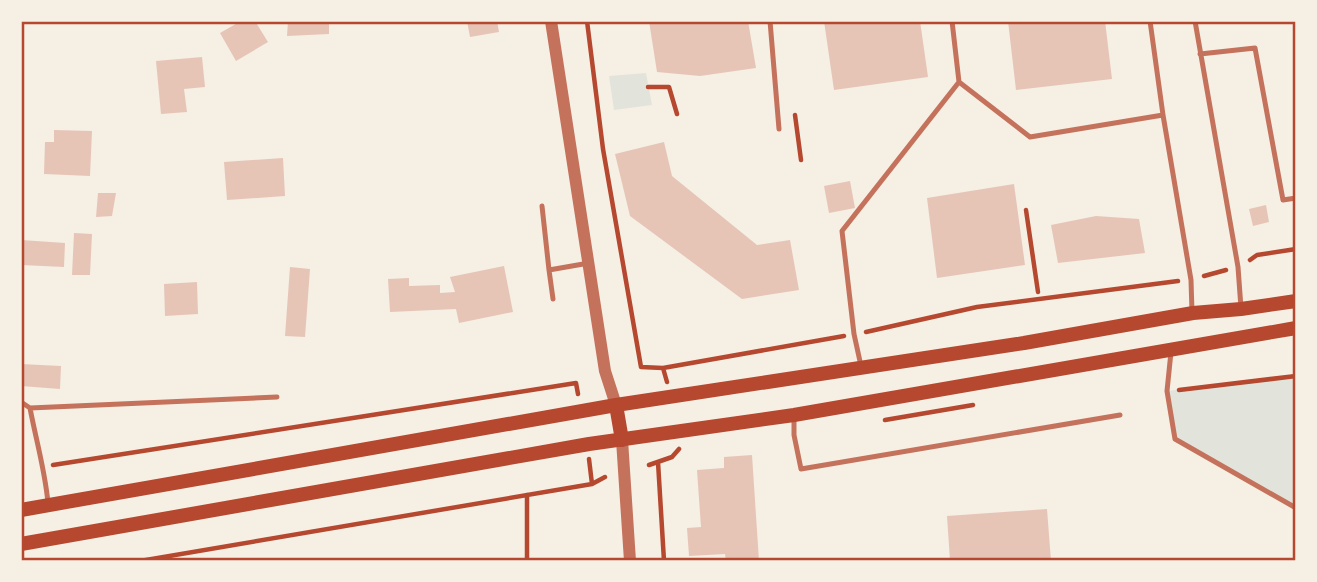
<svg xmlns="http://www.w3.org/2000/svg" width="1317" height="582" font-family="'Golos Text',sans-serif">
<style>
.green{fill:#e2e4dc}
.building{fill:#e6c5b7}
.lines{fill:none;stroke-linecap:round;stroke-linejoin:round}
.path{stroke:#b5482f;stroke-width:4.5}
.service{stroke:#c5725c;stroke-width:5}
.tertiary{stroke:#c5725c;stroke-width:12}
.secondary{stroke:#b5482f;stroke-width:14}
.neatline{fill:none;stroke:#b5482f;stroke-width:2.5}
</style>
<rect width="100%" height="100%" fill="#f6efe4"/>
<path class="green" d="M646 73 652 105 614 110 609 76Z
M1296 376V509L1175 439 1167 391Z"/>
<path class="building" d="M241 21H255L268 42 236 61 220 33Z
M288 21H329V34L287 36Z
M467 21H497L499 32 470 37Z
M649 21H748L756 68 700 76 657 72Z
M824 21H920L928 77 834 90Z
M1008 21H1105L1112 79 1016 90Z
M202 57 205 87 184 89 187 112 161 114 156 61Z
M54 130 92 131 90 176 44 174 45 142H54Z
M664 142 672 176 757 245 790 240 799 290 742 299 630 216 615 154Z
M283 158 285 196 227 200 224 162Z
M850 181 855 208 829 213 824 186Z
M1014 184 1025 265 937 278 927 198Z
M98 193H116L112 216 96 217Z
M1266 205 1269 222 1253 226 1249 209Z
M1096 216 1139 219 1145 253 1058 263 1051 225Z
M74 233 92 234 90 275H72Z
M21 240 65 243 64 267 21 265Z
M504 266 513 312 459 323 456 309 390 312 388 279 409 278V286L440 285V293L455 292 450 277Z
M290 267 310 269 305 337 285 336Z
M197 282 198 314 165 316 164 284Z
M21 364 61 366 60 389 21 386Z
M752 455 759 561H726L725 554 689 556 687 528 701 527 697 470 724 468V457Z
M1047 509 1051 561H950L947 516Z"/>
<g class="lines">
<path class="path" d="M587 21 603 149 641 367 663 368 667 382
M648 87H669L677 114
M795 115 801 160
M1026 210 1038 292
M1250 260 1257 255 1296 249
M1204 276 1226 270
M866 332 977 307 1178 281
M663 368 844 336
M1179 390 1296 376
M885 420 973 405
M589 459 592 484
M658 462 664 561
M53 465 576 383 578 394
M649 465 672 457 679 449
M527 495V561
M140 561 592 484 605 477"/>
<path class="service" d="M770 21 779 129
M952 21 959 82 1030 137 1163 115
M1150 21 1163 115 1191 280 1192 312
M1195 21 1238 267 1241 308
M1200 54 1255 48 1283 200 1296 198
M542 206 549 270 589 263
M549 270 553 299
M1171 352 1167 391 1175 439 1296 508
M861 366 854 334 842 231 959 82
M21 402 30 408
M794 418V435L801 469 1120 415
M48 503C45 470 36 440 30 408L277 397"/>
<path class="tertiary" d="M551 21 605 371 616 405
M622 440 630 561"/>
<path class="secondary" d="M616 405 622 440
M21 510 616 405 1024 343 1193 313 1241 309 1296 301
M21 544 589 444 794 415 1296 328"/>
</g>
<rect width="1317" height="582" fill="none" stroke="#f6efe4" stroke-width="46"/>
<rect x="23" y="23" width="1271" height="536" class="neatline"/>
</svg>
